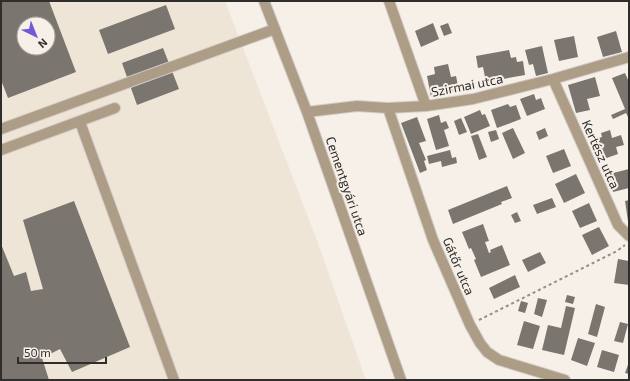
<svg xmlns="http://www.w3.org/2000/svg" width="630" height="381" font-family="'Exo 2',sans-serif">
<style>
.built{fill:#efe5d7;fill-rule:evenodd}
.building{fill:#7a756f;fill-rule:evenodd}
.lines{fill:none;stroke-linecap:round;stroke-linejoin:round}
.minor-casing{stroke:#d2cdc7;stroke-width:12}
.path{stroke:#928e8a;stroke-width:2;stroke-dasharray:3 3;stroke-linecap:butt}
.minor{stroke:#ae9d86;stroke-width:10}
.labels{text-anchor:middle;stroke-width:4;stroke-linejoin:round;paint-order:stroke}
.street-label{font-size:13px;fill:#302e2c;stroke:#f6f0e9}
</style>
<rect width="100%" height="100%" fill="#f6f0e9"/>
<path class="built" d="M1 1H225L318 243 366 380H1ZM24 24H48V48H24Z"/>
<path class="building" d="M1 1H49L76 72 8 98 1 80ZM24 24H48V48H24Z
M166 5 175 29 108 54 99 30Z
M433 23 439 39 421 47 415 31Z
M448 23 452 33 444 36 440 26Z
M616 31 622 52 603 57 597 37Z
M574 36 578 57 559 61 554 40Z
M542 46 548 73 536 76 533 64 529 65 525 50Z
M163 48 179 89 137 105 122 63Z
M509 50 511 58 516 57 517 62 523 61 525 75 486 82 483 67 478 68 476 56Z
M448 64 451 77 456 76 459 91 431 97 427 76 435 74 434 67Z
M625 73 629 82V116L628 117 626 113 613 119 611 115 625 109 612 78Z
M595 77 600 96 587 99 590 110 576 113 568 85Z
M534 94 536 100 541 98 545 109 527 116 520 99Z
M508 104 510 107 516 105 521 119 497 128 491 110Z
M480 110 482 115 485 114 490 126 471 134 464 117Z
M439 115 441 123 446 121 449 128 444 130 449 146 436 150 427 119Z
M417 117 426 141 419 143 426 160 424 161 427 170 420 173 401 123Z
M461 118 467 132 459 135 454 121Z
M513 128 525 153 513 159 502 133Z
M545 128 548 136 539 140 536 132Z
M496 130 499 139 491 142 488 132Z
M610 130 612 138 621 135 624 145 616 147 618 154 601 160 595 139 602 137 601 133Z
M478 134 487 157 479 160 471 136Z
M564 149 571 166 553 173 546 156Z
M450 150 452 158 456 157 457 163 442 167 441 161 429 164 427 156Z
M629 169V188L613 192 609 174Z
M576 174 585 193 564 203 555 184Z
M507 186 512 198 501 202 502 204 453 224 448 210Z
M552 198 556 207 537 214 533 205Z
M629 200V221H628L625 201Z
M74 201 130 347 72 372 60 349 42 358 49 380H1V244L14 276 26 272 31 291 43 289 23 220Z
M589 203 597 221 580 228 572 211Z
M517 212 521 221 515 223 511 215Z
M483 224 489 241 485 242 489 253 491 252 490 250 502 245 510 265 481 277 474 260 476 259 471 248 469 249 462 232Z
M599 227 609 246 592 255 582 235Z
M540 252 546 263 528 272 522 260Z
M618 259 629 261V285L614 283Z
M515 275 520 287 494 299 489 288Z
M567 295 575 297 573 304 565 302Z
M538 298 547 300 542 317 534 314Z
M521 301 528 303 525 313 518 311Z
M596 304 605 307 597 337 588 334Z
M566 306 575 308 564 355 542 350 548 325 561 328Z
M524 321 540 326 533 349 517 345Z
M620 322 628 324 623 343 614 341Z
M578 338 595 343 587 366 571 360Z
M602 350 619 355 614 372 597 367Z
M629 362V374L625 373Z"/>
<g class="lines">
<g class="minor-casing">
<path id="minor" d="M264 1 307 112 401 380
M389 1 426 106
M553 79 618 225 629 236
M388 108 433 240 470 325 480 343 487 352 499 360 565 380
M307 112 357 106 388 108 426 106 473 99 553 79 629 57
M80 122 174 380
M1 129 275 29
M1 150 115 108"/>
</g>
<path class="path" d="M479 320 617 251 625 245"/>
<use href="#minor" class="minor"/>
</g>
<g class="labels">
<g class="street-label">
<text transform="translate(467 85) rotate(-11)" y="5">Szirmai utca</text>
<text transform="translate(601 154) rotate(66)" y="5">Kertész utca</text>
<text transform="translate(347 186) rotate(71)" y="5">Cementgyári utca</text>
<text transform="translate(459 266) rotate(67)" y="5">Gátőr utca</text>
</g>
</g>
<rect width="630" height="381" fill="none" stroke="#302e2c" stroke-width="4"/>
<g transform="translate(36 36) rotate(137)"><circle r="19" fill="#f6f0e9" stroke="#a7a29d"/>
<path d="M0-3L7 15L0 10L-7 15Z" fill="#705bd6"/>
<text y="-6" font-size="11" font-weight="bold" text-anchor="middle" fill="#302e2c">N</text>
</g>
<path d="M18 357v6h88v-6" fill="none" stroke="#302e2c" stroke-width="2"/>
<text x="24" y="357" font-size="12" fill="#302e2c" stroke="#f6f0e9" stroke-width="3" paint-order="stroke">50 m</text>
</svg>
